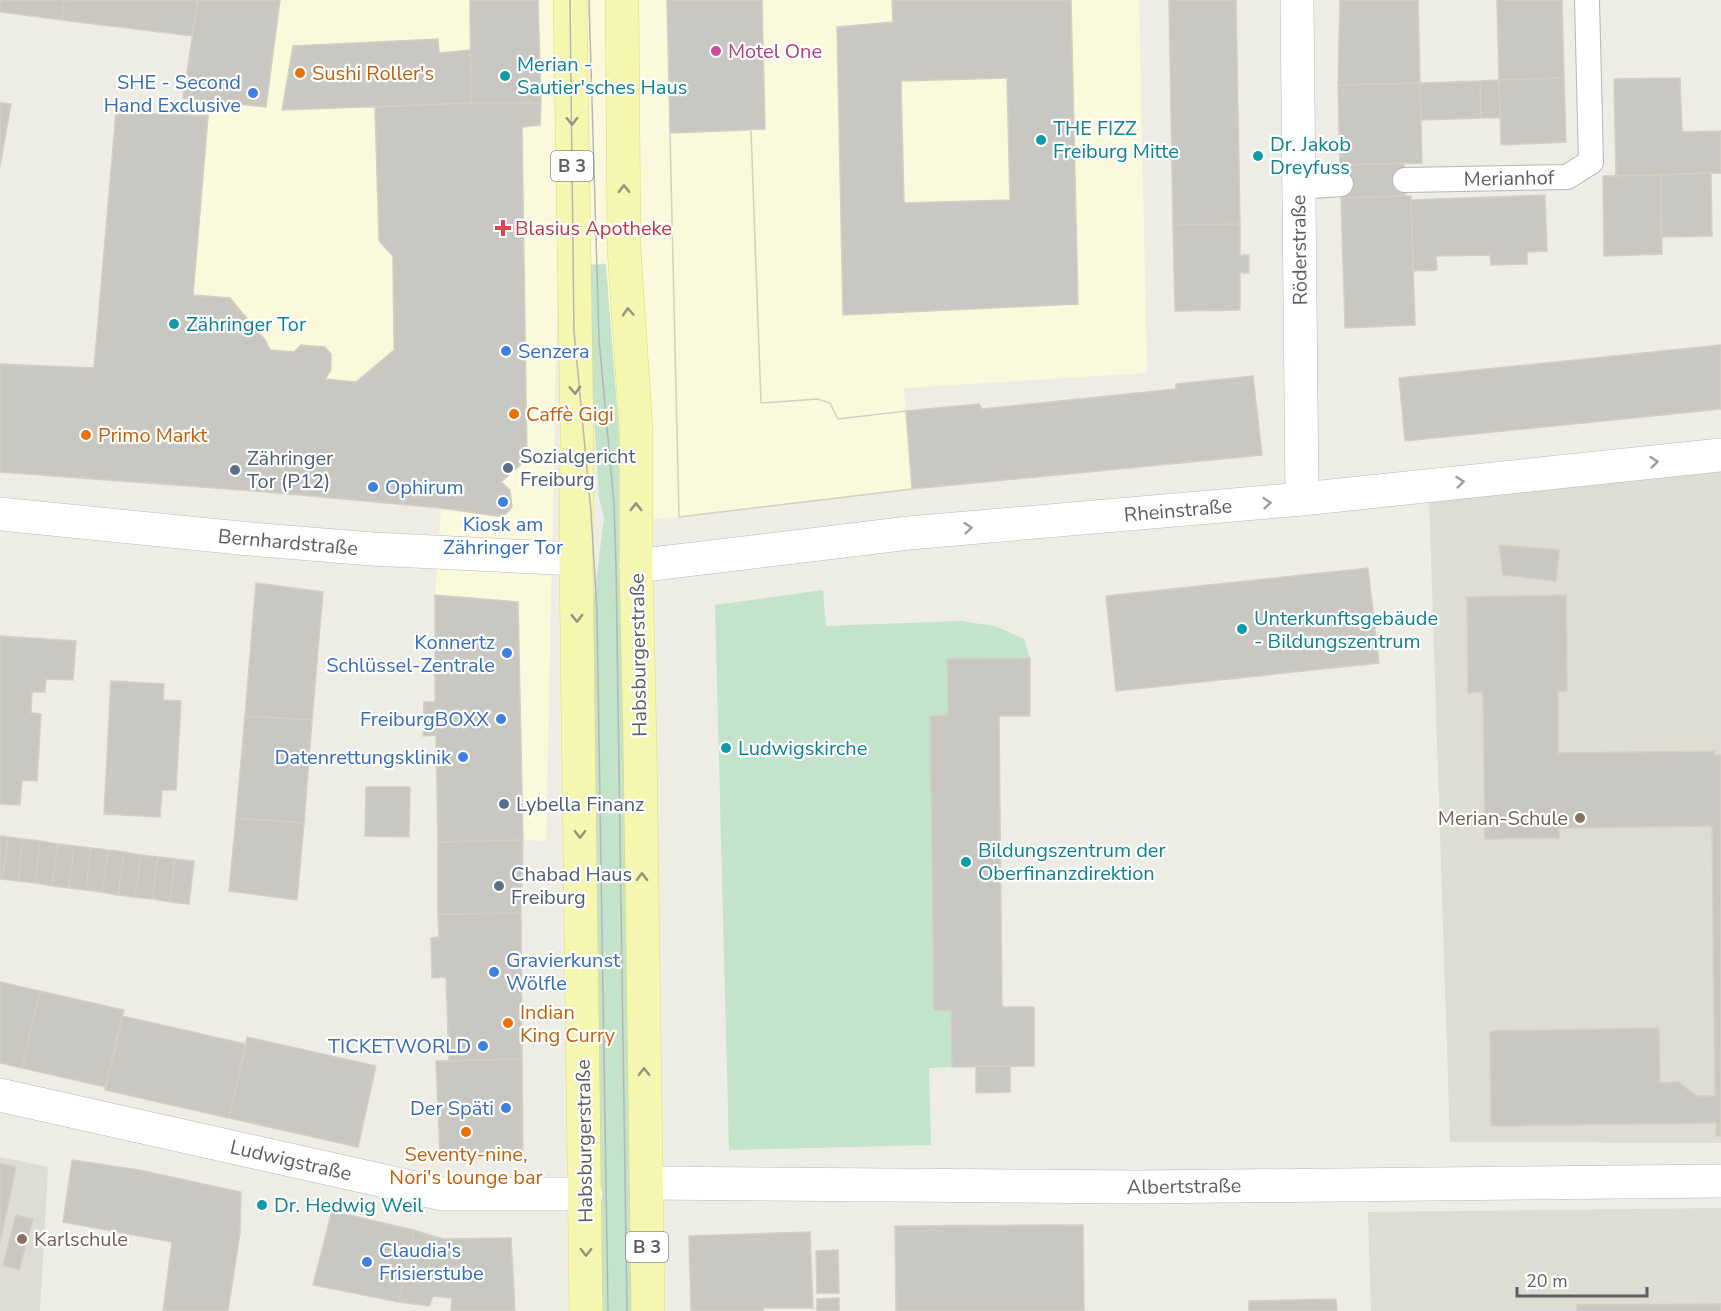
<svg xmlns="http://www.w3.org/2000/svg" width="1721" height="1311" font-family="'Nunito Sans',sans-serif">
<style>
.commercial{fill:#fbf9dc}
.education{fill:#ddddd3}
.green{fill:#c3e3ca}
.building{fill:#c9c7c2;stroke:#d2d0c3;stroke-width:1.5;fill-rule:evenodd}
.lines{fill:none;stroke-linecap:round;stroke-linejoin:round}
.service-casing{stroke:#b5b6ba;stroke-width:26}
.minor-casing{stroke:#b5b6ba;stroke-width:34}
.primary-casing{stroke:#e4d967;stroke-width:34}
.service{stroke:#fff;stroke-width:24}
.minor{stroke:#fff;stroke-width:33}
.primary{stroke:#f5f7b0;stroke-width:33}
.tram{stroke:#b5b5b6;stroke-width:1.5}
.oneway{stroke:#92947f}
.oneway2{stroke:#9d9ea2}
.hotel-dot{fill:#d1479c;stroke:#fff;stroke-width:2}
.food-dot{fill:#e8710a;stroke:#fff;stroke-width:2}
.culture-dot{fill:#0f9aa8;stroke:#fff;stroke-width:2}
.shop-dot{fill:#3f7fe0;stroke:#fff;stroke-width:2}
.health-dot{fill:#e0444e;stroke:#fff;stroke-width:2}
.service-dot{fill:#5c6f8a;stroke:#fff;stroke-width:2}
.education-dot{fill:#8d6e63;stroke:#fff;stroke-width:2}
.labels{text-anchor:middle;stroke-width:4.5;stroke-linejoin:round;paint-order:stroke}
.shield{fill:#fff;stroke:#8d8e92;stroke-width:1.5}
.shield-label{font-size:18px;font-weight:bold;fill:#5c5e64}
.hotel-label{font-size:20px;fill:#b23c85;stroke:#fff;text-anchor:start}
.culture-label{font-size:20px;fill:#0d838f;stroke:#fff;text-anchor:start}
.food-label{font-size:20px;fill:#c56008;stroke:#fff;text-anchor:start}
.shop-label{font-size:20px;fill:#366cbe;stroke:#fff;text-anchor:end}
.street-label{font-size:20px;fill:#5c5e64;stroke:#fff}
.health-label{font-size:20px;fill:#be3a42;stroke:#fff;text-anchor:start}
.service-label{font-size:20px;fill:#4e5e75;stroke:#fff;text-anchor:start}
.education-label{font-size:20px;fill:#785e54;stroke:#fff;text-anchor:end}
</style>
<rect width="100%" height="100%" fill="#edede5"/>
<path class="commercial" d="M280 0H1139L1147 373 904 388 912 489 679 517 625 521 605 264 558 267 546 841 523 840 438 842 436 735 423 736 424 702H435V595L441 508 255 491 230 298 193 295 210 102 266 107Z"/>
<path class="education" d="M1721 470V1143L1450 1142 1429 495Z
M0 1157 48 1167 40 1311H0Z
M1721 1208V1311H1371L1368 1212Z"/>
<path class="green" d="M606 264 625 512 637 1311H598L590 630 604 518 599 498 585 265Z
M823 590 826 626 960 621 995 626 1024 639 1030 658 948 659V715L930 716 934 1010H951L952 1067 929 1068 931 1145 729 1150 715 605Z"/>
<path class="building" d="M0 0H64L62 20 0 12Z
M64 0H198L192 36 62 20Z
M198 0H280L266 107 183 98Z
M470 0H538L541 103H471Z
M667 0H762L765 129 670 133Z
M892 0H1071L1078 304 843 315 837 27 893 22ZM1007 78 1010 200 904 203 901 81Z
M1169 0H1236L1240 224 1173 225Z
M1340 0H1418L1420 83 1338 85Z
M1497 0H1562L1564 78 1499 80Z
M438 39 439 53 470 50 471 103 282 110 293 46Z
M1564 78 1566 142 1501 145 1499 80Z
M1680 78 1682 132 1721 131V173L1616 176 1614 79Z
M1499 80 1500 118H1481L1480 81Z
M1480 81 1481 118 1421 120 1420 83Z
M1420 83 1422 163 1340 165 1338 85Z
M0 103 11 104 0 166Z
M471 103H541L540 125 522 127 527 459 501 482 510 490 512 507 503 517 441 508 255 491 0 472V364L94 368 116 112 208 116 193 295 230 298 265 340 270 350 294 352 301 345 325 347 331 354V370L325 379 356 382 394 350 393 256 379 241 375 107Z
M751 130 761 403 818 399 830 403 838 419 906 411 912 489 679 517 670 133Z
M751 130 761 403 818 399 830 403 838 419 906 411 912 489 679 517 670 133Z
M1404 163 1405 196 1341 198 1340 165Z
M1711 173 1712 236 1661 237V175Z
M1661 175 1662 254 1604 256 1603 176Z
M1545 195 1547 251 1527 252V264L1491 265 1490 255 1436 256 1437 270 1413 271 1411 200Z
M1405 196H1411L1415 325 1345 328 1341 198Z
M1240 224V255H1249V273H1240V310L1175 311 1173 225Z
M1721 345V409L1405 441 1399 378Z
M1253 376 1262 455 912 489 906 411 979 404 982 409 1176 389V384Z
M1499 545 1559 550 1556 581 1503 575Z
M1368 568 1379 663 1116 691 1106 596Z
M256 583 323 592 312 720 245 716Z
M435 595 518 602 523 840 438 842 436 735 423 736 424 702H435Z
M1566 595 1567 691H1558V753L1715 751V755H1721V1136H1716V1123L1491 1126 1490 1031 1659 1028 1660 1083 1678 1082 1697 1096H1715L1712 826 1559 828V838L1485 839 1483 692 1468 693 1467 597Z
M0 636 76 641 73 680 46 679 45 692H32L31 713 41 714 37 781 22 780 20 805 0 804Z
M1030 658V716H999L1002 1007H1034V1066L952 1067 951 1010H934L930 716 948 715 947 659Z
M111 681 164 684 163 700 181 701 176 790H162L160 817 104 814Z
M245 716 312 720 304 823 236 818Z
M366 787H410L409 837 365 836Z
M236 818 304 823 297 900 229 891Z
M0 836 8 837 2 879H0Z
M8 837 23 839 18 881 2 879Z
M23 839 40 841 35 883 18 881Z
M523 840 521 913 438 914V842Z
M40 841 58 844 52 886 35 883Z
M58 844 74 846 69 888 52 886Z
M74 846 91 848 86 890 69 888Z
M91 848 108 850 102 892 86 890Z
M108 850 124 852 118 895 102 892Z
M124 852 141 855 135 897 118 895Z
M141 855 158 857 152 899 135 897Z
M158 857 175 859 170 902 152 899Z
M175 859 194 861 189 904 170 902Z
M521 913 522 1059 449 1061 446 977 432 978 431 938 439 937 438 914Z
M0 982 40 991 22 1068 0 1063Z
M40 991 124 1010 106 1087 22 1068Z
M122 1016 246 1044 229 1118 105 1090Z
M247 1037 376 1066 358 1147 229 1118Z
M522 1059 523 1160 440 1157 436 1061Z
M976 1066H1010V1092L976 1093Z
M72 1160 139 1170 241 1192 240 1233 228 1311H163L172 1242 63 1222Z
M0 1163 16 1167 0 1243Z
M332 1211 414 1230 399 1302 313 1285Z
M16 1215 33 1219 19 1270 3 1265Z
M1083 1225 1084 1311H896L895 1226Z
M414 1230 443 1239 511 1238 515 1311H451L452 1298 433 1296 429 1306 399 1302Z
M810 1232 813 1308H763V1311H691L689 1236Z
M838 1250 839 1293H817L816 1251Z
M839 1298V1311H817V1299Z
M1336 1299 1337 1311H1249V1301Z
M1721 1304V1311H1577V1305Z"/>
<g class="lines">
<g class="service-casing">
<path id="service" d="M1405 180 1567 177 1591 162 1587 0
M1299 187 1341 184"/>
</g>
<g class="minor-casing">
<path id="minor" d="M1297 0 1302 499
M0 514 250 539 372 549 576 559
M636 566 909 533 1302 499 1721 455
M0 1095 442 1194H586
M646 1183 1137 1187 1721 1181"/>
</g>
<g class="primary-casing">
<path id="primary" d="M570 0 577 434 576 559 586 1311
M622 0 624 248 636 430V566L640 745 648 1311"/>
</g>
<use href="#service" class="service"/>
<use href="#minor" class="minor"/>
<use href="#primary" class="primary"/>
<path class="tram" d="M570 0 574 331 591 512 597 612 608 1311
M589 0 599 339 614 504 616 565 627 1311"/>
</g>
<defs><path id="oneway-chevron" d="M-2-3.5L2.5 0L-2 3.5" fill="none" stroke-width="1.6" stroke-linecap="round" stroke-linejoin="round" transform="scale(1.5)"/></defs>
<g class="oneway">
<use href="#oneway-chevron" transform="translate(572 121) rotate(89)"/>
<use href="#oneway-chevron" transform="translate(624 189) rotate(-91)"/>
<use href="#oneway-chevron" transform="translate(628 312) rotate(-94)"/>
<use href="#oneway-chevron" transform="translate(575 390) rotate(88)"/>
<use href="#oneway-chevron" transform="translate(636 507) rotate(-90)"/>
<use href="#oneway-chevron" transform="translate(577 618) rotate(89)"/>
<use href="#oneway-chevron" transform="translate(580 834) rotate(89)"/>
<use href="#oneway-chevron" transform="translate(642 877) rotate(-91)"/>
<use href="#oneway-chevron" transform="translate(644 1072) rotate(-91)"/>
<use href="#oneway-chevron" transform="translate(586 1252) rotate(90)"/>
</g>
<g class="oneway2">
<use href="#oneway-chevron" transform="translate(1654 462) rotate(-6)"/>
<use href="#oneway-chevron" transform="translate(1460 482) rotate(-6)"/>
<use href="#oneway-chevron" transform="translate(1267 503) rotate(-5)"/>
<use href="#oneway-chevron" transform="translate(968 528) rotate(-5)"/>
</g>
<circle class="hotel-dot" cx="716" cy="51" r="6"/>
<g class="food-dot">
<circle cx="300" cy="73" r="6"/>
<circle cx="514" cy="414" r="6"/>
<circle cx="86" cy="435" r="6"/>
<circle cx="508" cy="1023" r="6"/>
<circle cx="466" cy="1132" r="6"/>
</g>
<g class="culture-dot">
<circle cx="505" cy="76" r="6"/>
<circle cx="1041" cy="140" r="6"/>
<circle cx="1258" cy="156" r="6"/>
<circle cx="174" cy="324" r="6"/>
<circle cx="1242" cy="629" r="6"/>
<circle cx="726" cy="748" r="6"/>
<circle cx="966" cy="862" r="6"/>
<circle cx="262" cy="1205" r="6"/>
</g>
<g class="shop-dot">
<circle cx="253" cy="93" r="6"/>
<circle cx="506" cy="351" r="6"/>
<circle cx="373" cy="487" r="6"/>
<circle cx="503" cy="502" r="6"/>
<circle cx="507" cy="653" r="6"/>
<circle cx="501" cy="719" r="6"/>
<circle cx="463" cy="757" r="6"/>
<circle cx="494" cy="972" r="6"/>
<circle cx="483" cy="1046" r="6"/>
<circle cx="506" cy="1108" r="6"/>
<circle cx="367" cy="1262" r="6"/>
</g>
<path class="health-dot" d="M500 219h6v6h6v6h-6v6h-6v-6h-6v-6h6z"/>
<g class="service-dot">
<circle cx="508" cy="468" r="6"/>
<circle cx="235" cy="470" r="6"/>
<circle cx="504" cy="804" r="6"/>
<circle cx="499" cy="886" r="6"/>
</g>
<g class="education-dot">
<circle cx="1580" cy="818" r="6"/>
<circle cx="22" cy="1239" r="6"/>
</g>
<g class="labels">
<g class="shield">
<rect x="551" y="151" width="42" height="30" rx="4.5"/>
<rect x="626" y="1232" width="42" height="30" rx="4.5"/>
</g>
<g class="shield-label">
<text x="572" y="172">B 3</text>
<text x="647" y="1253">B 3</text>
</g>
<g class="hotel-label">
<text x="728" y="58">Motel One</text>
</g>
<g class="culture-label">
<text x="517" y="71">Merian -<tspan x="517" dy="23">Sautier'sches Haus</tspan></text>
<text x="1053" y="135">THE FIZZ<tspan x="1053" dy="23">Freiburg Mitte</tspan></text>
<text x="1270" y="151">Dr. Jakob<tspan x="1270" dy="23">Dreyfuss</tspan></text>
<text x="186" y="331">Zähringer Tor</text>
<text x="1254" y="625">Unterkunftsgebäude<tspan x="1254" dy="23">- Bildungszentrum</tspan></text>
<text x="738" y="755">Ludwigskirche</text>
<text x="978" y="857">Bildungszentrum der<tspan x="978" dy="23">Oberfinanzdirektion</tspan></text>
<text x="274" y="1212">Dr. Hedwig Weil</text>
</g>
<g class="food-label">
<text x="312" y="80">Sushi Roller's</text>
<text x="526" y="421">Caffè Gigi</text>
<text x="98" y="442">Primo Markt</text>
<text x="520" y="1019">Indian<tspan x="520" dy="23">King Curry</tspan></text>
<text x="466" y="1161" text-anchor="middle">Seventy-nine,<tspan x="466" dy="23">Nori's lounge bar</tspan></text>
</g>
<g class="shop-label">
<text x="241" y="89">SHE - Second<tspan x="241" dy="23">Hand Exclusive</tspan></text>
<text x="518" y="358" text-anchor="start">Senzera</text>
<text x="385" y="494" text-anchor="start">Ophirum</text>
<text x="503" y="531" text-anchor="middle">Kiosk am<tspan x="503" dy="23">Zähringer Tor</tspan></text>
<text x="495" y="649">Konnertz<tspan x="495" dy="23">Schlüssel-Zentrale</tspan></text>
<text x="489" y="726">FreiburgBOXX</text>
<text x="451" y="764">Datenrettungsklinik</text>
<text x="506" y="967" text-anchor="start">Gravierkunst<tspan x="506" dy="23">Wölfle</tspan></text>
<text x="471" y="1053">TICKETWORLD</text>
<text x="494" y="1115">Der Späti</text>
<text x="379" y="1257" text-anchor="start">Claudia's<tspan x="379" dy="23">Frisierstube</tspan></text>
</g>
<g class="street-label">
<text transform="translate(1509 178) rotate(-1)" y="7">Merianhof</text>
<text transform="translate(1299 250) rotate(-91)" y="7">Röderstraße</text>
<text transform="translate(1178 510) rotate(-5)" y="7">Rheinstraße</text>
<text transform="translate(288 542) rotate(5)" y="7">Bernhardstraße</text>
<text transform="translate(638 655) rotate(-91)" y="7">Habsburgerstraße</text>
<text transform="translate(584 1141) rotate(-91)" y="7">Habsburgerstraße</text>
<text transform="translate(291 1160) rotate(13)" y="7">Ludwigstraße</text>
<text transform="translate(1184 1186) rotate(-1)" y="7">Albertstraße</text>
</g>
<g class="health-label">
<text x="515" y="235">Blasius Apotheke</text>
</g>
<g class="service-label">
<text x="520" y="463">Sozialgericht<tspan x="520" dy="23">Freiburg</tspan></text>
<text x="247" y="465">Zähringer<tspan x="247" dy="23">Tor (P12)</tspan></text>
<text x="516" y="811">Lybella Finanz</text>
<text x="511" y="881">Chabad Haus<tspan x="511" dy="23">Freiburg</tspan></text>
</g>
<g class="education-label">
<text x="1568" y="825">Merian-Schule</text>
<text x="34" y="1246" text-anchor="start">Karlschule</text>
</g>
</g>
<path d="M1517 1287v9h130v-9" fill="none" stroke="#5c5e64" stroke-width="3"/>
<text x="1526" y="1287" font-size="18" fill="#5c5e64" stroke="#ffffff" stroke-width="4.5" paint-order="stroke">20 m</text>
</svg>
